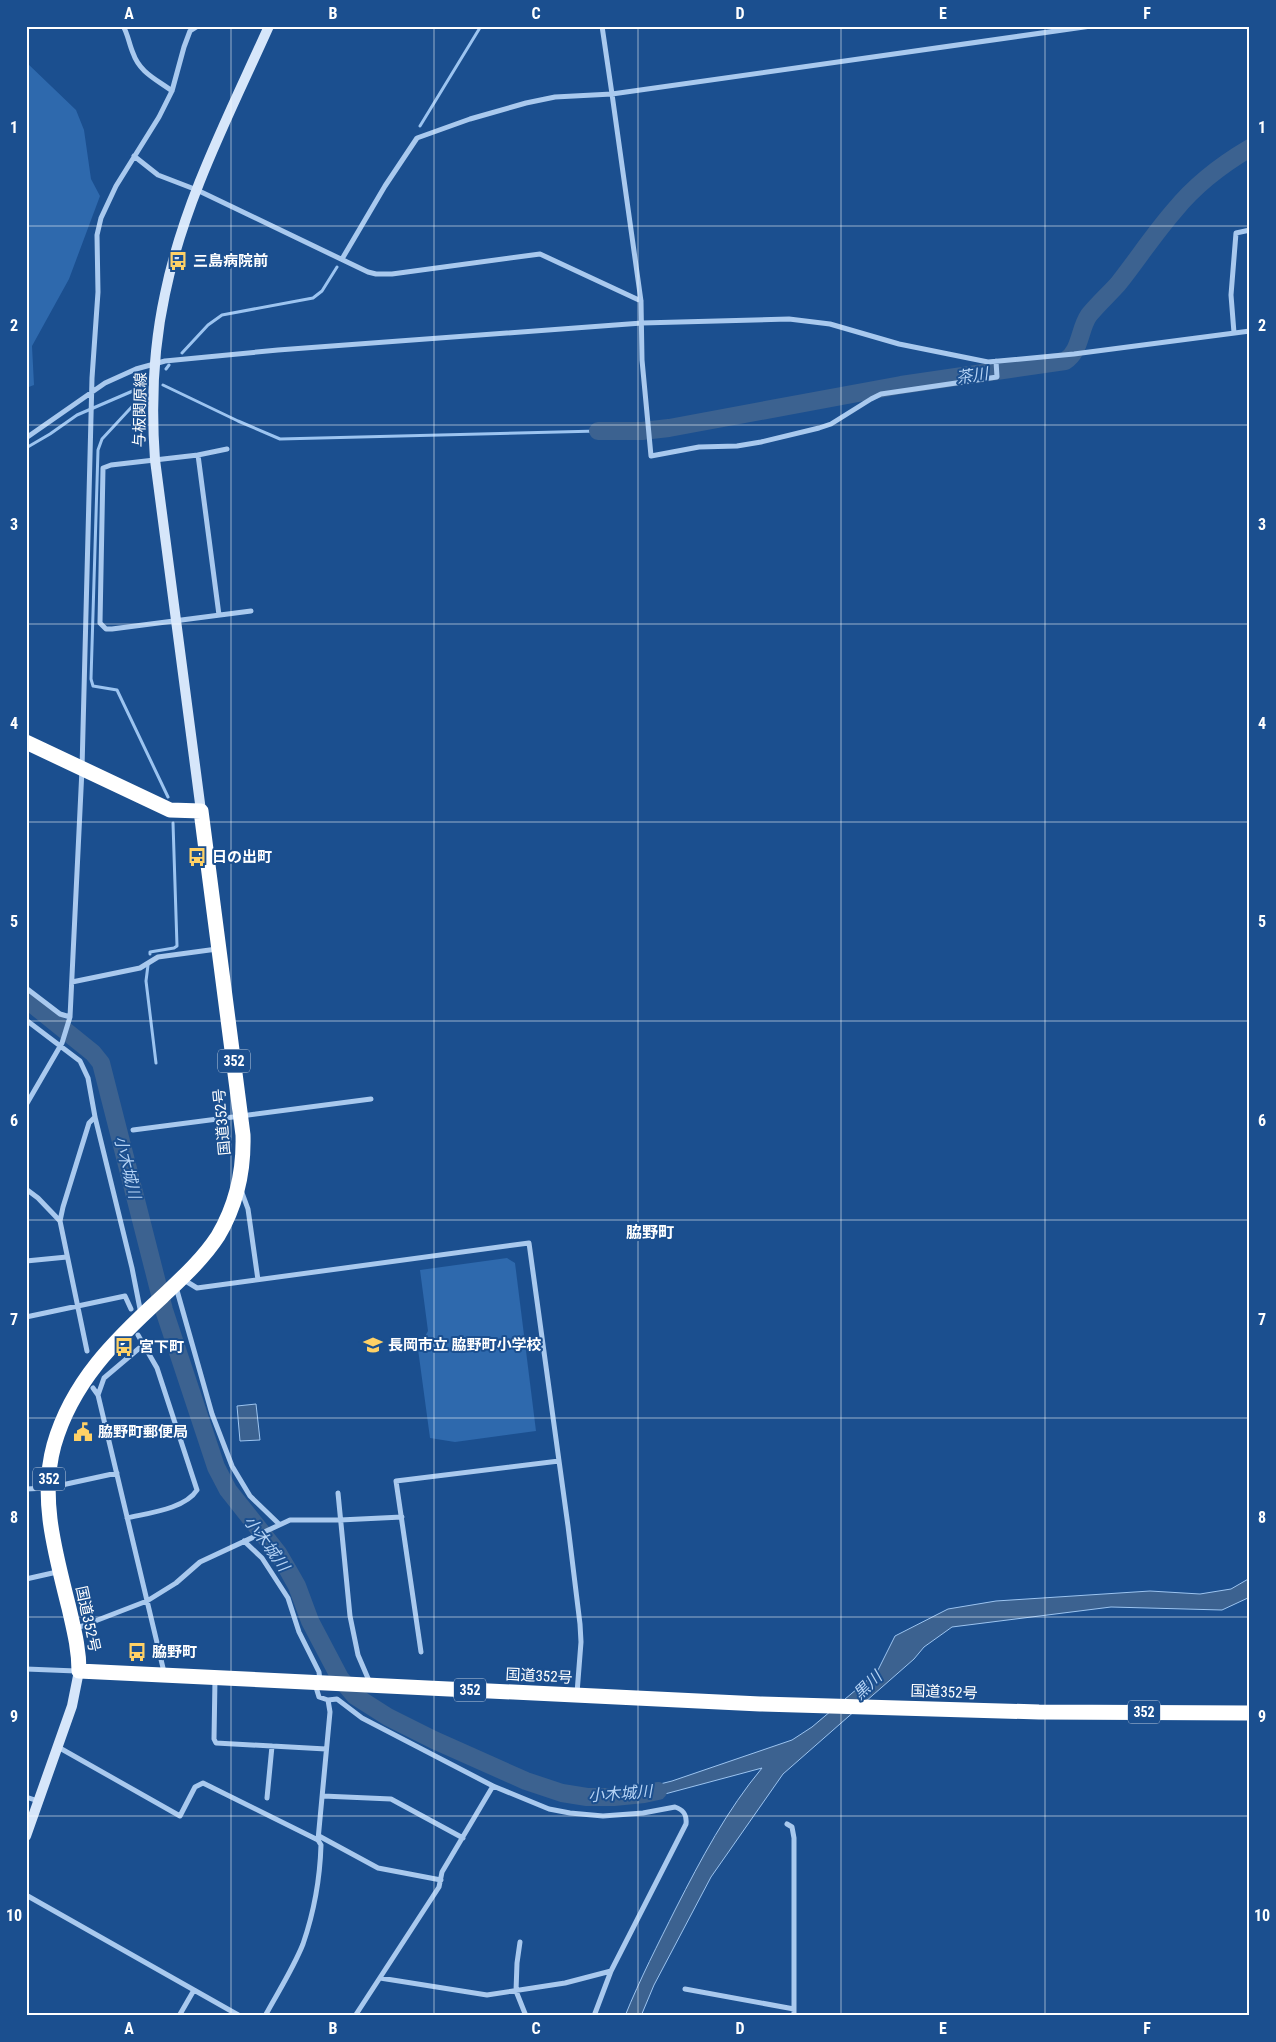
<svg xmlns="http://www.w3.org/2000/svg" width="1276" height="2042" font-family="'Roboto Condensed','Noto Sans JP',sans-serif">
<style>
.green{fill:#2e69ad}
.water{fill:#3c6290;stroke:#9cc4f0}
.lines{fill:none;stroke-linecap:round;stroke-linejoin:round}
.stream{stroke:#9cc4f0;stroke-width:3}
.river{stroke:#3c6290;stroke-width:18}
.street{stroke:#a9c9ee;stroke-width:5}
.secondary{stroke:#d6e6fa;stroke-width:10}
.highway{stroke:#fff;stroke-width:15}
.grid{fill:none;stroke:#fff;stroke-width:1;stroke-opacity:0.55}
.labels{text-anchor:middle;stroke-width:4;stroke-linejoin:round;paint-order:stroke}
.shield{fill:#1b4f8f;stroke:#bbcadd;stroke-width:1}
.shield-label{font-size:14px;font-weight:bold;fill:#fff}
.poi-label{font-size:15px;font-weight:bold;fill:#fff;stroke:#1b4f8f;text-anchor:start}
.street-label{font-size:15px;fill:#fff;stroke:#1b4f8f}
.water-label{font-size:16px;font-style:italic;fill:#b5d3f5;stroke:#1b4f8f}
.neighbourhood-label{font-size:16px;font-weight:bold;fill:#fff;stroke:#1b4f8f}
.neatline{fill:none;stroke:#fff;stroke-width:2}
.grid-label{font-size:16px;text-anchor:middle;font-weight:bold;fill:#fff}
</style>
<rect width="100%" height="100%" fill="#1b4f8f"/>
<path class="green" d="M26 62 76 110 84 130 91 179 100 196 69 279 32 346 34 385 26 388Z
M507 1258 515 1263 536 1431 455 1442 430 1438 418 1349 428 1331 420 1270Z"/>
<path class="water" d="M256 1404 260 1440 240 1441 237 1406Z
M1250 1578V1597L1222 1610 1111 1607 952 1627 924 1647 914 1659 783 1774 711 1877 654 1985 641 2016H625C640 1979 658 1944 676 1908 701 1859 727 1810 762 1768L635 1802 636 1790 672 1781 792 1740 812 1727 877 1672 895 1636 948 1609 996 1601 1150 1591 1200 1594 1231 1589Z"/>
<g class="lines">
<path class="stream" d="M420 126 481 26
M182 353 208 325 222 315 313 298 322 291 337 267
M166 369 169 365
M163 385 238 421 280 439 598 431
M140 398 102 439 98 450 91 679 93 686 117 690 168 797
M26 448 50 434 77 415 142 387
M150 954V952L174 948 177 946 173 823
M148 965 146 981 156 1063"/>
<path class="river" d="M598 431H642L669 428 901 385 1065 361C1081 351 1079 329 1089 315 1098 304 1109 294 1118 284 1137 260 1154 234 1174 211 1195 185 1221 165 1250 148
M26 999 93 1053 101 1063 164 1310 216 1467 228 1490 278 1553 288 1570 297 1586 310 1621 340 1678 355 1696 388 1717 434 1740 526 1781 562 1793 587 1797H614L644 1794 658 1791"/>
<path class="street" d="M123 26C128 34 129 44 133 53 140 73 156 79 172 91
M134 156 158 175 197 190 368 272 376 274H392L540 254 641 301
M342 259 385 186 417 138 470 119 526 103 555 97 612 94 602 26
M1234 333 1231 295 1236 233 1250 230
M996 361 997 377 881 394 871 399 831 424 819 428 761 442 737 446 699 447 651 456 642 360 641 301 612 94 1091 26
M26 438 105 383 136 369 165 361 278 350 642 323 789 319 830 324 899 344 988 362 1074 354 1250 331
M198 455 227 449
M219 615 198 455 111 465 103 468 100 623 106 629H112C158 623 204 617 251 611
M72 982 140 968 158 957 217 949
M26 988 60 1014 70 1017
M26 1020 80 1061 88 1078 95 1117 132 1268 141 1314
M26 1105 62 1043 70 1017 82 769 92 378 98 292 97 235 101 218 116 186 159 117 172 91 184 47 190 31 198 26
M133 1130 371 1099
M26 1189 38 1198 60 1221
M241 1190 248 1209 258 1280
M26 1261 67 1257
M184 1280 197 1288 529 1243 568 1526 580 1624 581 1642 577 1693
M176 1287 212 1414 232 1466 250 1496 279 1524
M26 1317 125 1296 131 1309
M143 1345 104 1378 98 1395 164 1672
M87 1351 60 1221 63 1207 89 1123 95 1117
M93 1388 98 1395
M26 1489 48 1488 117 1473
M338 1493 350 1616 358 1655 370 1683
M127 1518C148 1513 185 1509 197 1490L157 1368 138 1335
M244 1541 262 1558 288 1598 299 1632 319 1672 320 1681
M26 1579 57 1572
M77 1628 147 1601 176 1583 200 1562 290 1520H340L402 1517
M421 1652 396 1481 559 1461
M26 1669 76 1671
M215 1679 214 1739 216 1743 326 1749
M315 1684 319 1697 328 1700 337 1699 362 1718 493 1786 549 1809 570 1813 603 1816 643 1813 675 1807C684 1810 687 1815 686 1824L611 1971 594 2016
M58 1747 180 1816 195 1787 203 1783 318 1840 321 1845C320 1878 314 1912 303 1944 293 1969 278 1992 265 2016
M323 1796 391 1799 463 1838
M26 1797 38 1801
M267 1798 272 1746
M787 1824 792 1827 794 1838V2016
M319 1836 378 1868 441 1880
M318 1840 330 1712 328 1700
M26 1895 240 2016
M520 1942 517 1963 516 1991 526 2016
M380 1978 487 1995 565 1983 611 1971
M685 1989 794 2009
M179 2016 194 1990
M355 2016 439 1887 442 1872 493 1786"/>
<path class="secondary" d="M201 811 155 460C151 404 153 349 165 294 184 201 230 113 269 26
M26 1836 72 1706 79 1671"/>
<path class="highway" d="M26 742 170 810 201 811 243 1135C244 1171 237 1204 218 1236 203 1259 182 1278 162 1297 115 1340 72 1382 54 1445 39 1499 56 1555 69 1608 74 1630 79 1649 79 1671L760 1704 1039 1712 1250 1713"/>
</g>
<path class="grid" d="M231 26V2016M434 26V2016M638 26V2016M841 26V2016M1045 26V2016M26 226H1250M26 425H1250M26 624H1250M26 822H1250M26 1021H1250M26 1220H1250M26 1418H1250M26 1617H1250M26 1816H1250"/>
<defs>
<g id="bus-bare" transform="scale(1.5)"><path d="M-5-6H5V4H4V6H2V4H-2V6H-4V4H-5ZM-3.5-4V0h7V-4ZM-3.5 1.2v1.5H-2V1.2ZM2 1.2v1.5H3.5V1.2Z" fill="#ffd166" stroke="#1b4f8f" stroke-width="2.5" paint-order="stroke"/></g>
<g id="school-bare" transform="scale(1.5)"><path d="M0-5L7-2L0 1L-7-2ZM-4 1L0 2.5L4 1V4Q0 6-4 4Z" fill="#ffd166" stroke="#1b4f8f" stroke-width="2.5" paint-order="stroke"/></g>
<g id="civic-bare" transform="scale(1.5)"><path d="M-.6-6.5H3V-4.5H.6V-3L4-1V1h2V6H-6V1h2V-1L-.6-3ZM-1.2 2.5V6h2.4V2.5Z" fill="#ffd166" stroke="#1b4f8f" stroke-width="2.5" paint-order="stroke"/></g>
</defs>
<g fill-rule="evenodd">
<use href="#bus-bare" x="178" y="261"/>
<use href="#bus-bare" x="197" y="857"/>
<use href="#school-bare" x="373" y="1345"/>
<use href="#bus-bare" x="124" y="1347"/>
<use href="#civic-bare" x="83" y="1432"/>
<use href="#bus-bare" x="137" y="1652"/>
</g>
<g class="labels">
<g class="shield">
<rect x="218" y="1049.5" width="32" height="23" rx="4"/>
<rect x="33" y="1467.5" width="32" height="23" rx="4"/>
<rect x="454" y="1678.5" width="32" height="23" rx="4"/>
<rect x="1128" y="1700.5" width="32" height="23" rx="4"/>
</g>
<g class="shield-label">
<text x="234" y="1066">352</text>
<text x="49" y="1484">352</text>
<text x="470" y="1695">352</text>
<text x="1144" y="1717">352</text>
</g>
<g class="poi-label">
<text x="193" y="266">三島病院前</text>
<text x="212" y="862">日の出町</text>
<text x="388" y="1350">長岡市立 脇野町小学校</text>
<text x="139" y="1352">宮下町</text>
<text x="98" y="1437">脇野町郵便局</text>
<text x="152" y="1657">脇野町</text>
</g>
<g class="street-label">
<text transform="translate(140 410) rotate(-89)" y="5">与板関原線</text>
<text transform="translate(222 1122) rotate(-95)" y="5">国道352号</text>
<text transform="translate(88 1619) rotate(78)" y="5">国道352号</text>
<text transform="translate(539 1676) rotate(3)" y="5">国道352号</text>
<text transform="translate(944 1692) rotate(2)" y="5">国道352号</text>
</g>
<g class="water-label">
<text transform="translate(972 375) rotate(-8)" y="6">茶川</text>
<text transform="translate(128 1167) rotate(76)" y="6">小木城川</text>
<text transform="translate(267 1543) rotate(54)" y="6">小木城川</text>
<text transform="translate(867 1685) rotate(-44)" y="6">黒川</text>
<text transform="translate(620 1793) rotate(-4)" y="6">小木城川</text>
</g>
<g class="neighbourhood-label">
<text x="650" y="1238">脇野町</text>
</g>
</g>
<rect width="1276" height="2042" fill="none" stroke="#1b4f8f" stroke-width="55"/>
<rect x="28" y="28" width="1220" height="1986" class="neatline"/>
<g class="grid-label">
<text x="129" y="19">A</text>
<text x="333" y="19">B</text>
<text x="536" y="19">C</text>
<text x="740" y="19">D</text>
<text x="943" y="19">E</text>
<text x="1147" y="19">F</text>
<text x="14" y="133">1</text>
<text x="1262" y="133">1</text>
<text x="14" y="331">2</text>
<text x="1262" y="331">2</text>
<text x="14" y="530">3</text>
<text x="1262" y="530">3</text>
<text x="14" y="729">4</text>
<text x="1262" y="729">4</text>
<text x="14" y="927">5</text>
<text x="1262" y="927">5</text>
<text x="14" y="1126">6</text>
<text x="1262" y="1126">6</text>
<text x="14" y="1325">7</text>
<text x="1262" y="1325">7</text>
<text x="14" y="1523">8</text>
<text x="1262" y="1523">8</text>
<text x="14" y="1722">9</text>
<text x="1262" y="1722">9</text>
<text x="14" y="1921">10</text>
<text x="1262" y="1921">10</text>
<text x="129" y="2034">A</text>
<text x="333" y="2034">B</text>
<text x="536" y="2034">C</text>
<text x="740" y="2034">D</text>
<text x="943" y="2034">E</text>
<text x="1147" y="2034">F</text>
</g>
</svg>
